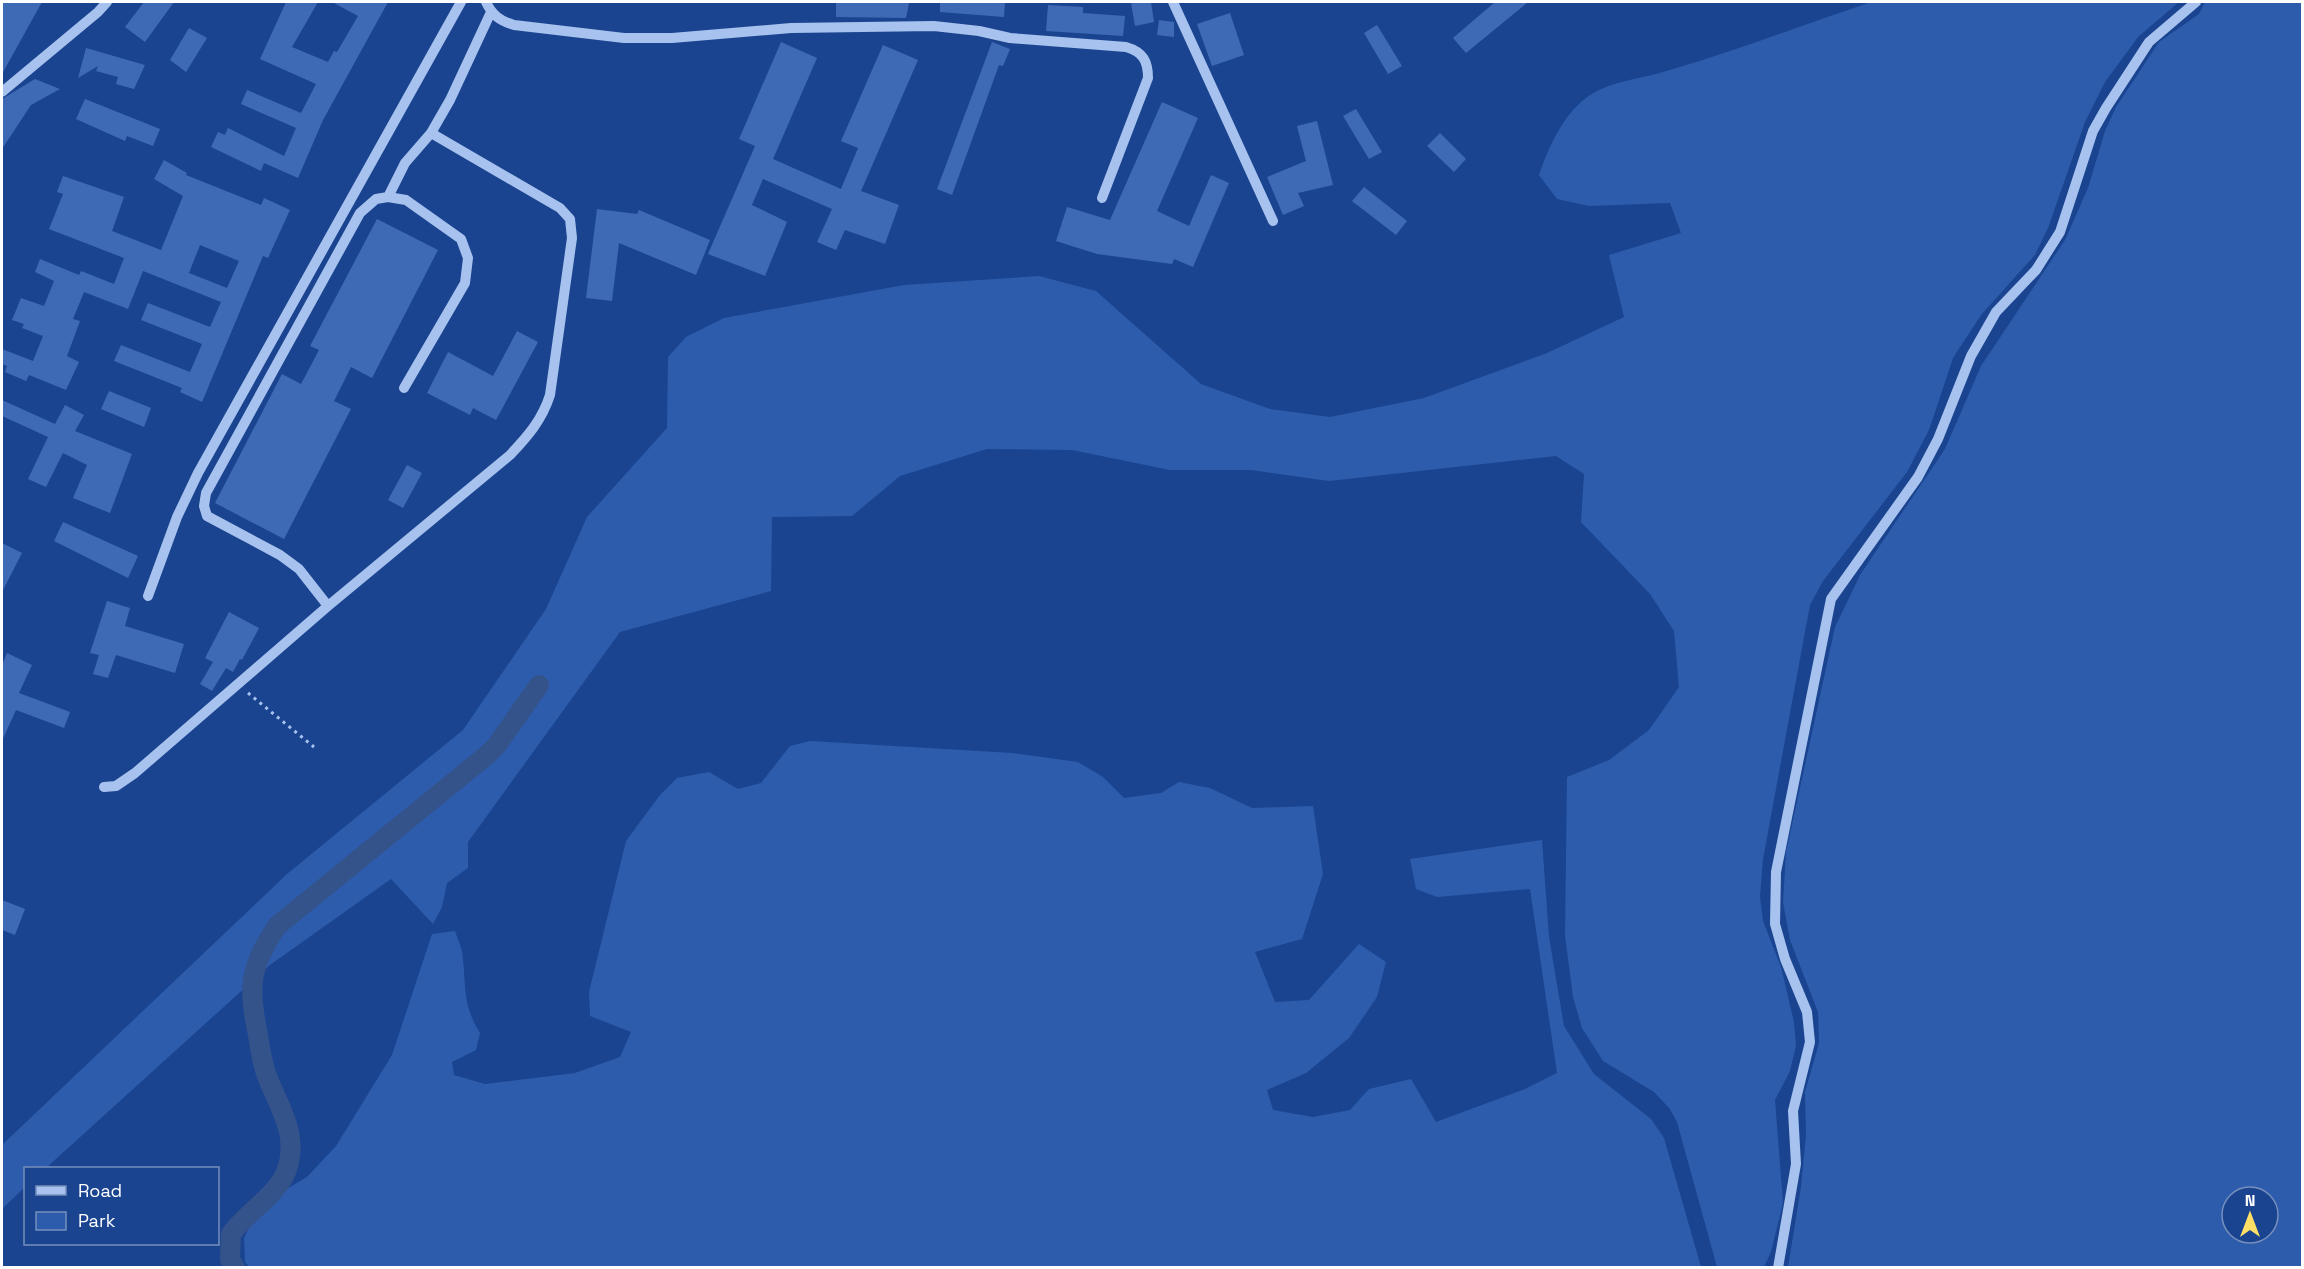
<svg xmlns="http://www.w3.org/2000/svg" width="2304" height="1269" font-family="'Space Grotesk',sans-serif">
<style>
.green{fill:#2d5cad;fill-rule:evenodd}
.lines{fill:none;stroke-linecap:round;stroke-linejoin:round}
.canal{stroke:#35538b;stroke-width:20}
.building{fill:#3e6ab5;fill-rule:evenodd}
.path{stroke:#a7c2ee;stroke-width:3;stroke-dasharray:3 4.5;stroke-linecap:butt}
.minor{stroke:#a7c2ee;stroke-width:10}
</style>
<rect width="100%" height="100%" fill="#1a448f"/>
<path class="green" d="M1871 2H2179L2138 37 2105 82 2085 122 2048 228 2035 255 1981 315 1953 358 1929 430 1907 472 1823 581 1810 605 1763 859 1760 896 1763 921 1781 967 1794 1022 1796 1046 1790 1071 1775 1100 1783 1203 1771 1252 1764 1267H1717L1677 1122 1670 1109 1654 1092 1603 1061 1582 1028 1573 997 1565 935 1567 777 1609 760 1649 730 1679 687 1674 631 1650 594 1581 522 1584 474 1556 456 1329 481 1251 470H1170L1072 450 987 449 900 476 852 516 772 517 771 591 620 632 468 842V868L447 883 442 907 433 924 391 879 270 965 46 1168H26L25 1187 2 1209V1145L287 874 463 730 546 609 587 517 667 428 668 357 686 337 724 318 904 285 1039 276 1096 291 1201 384 1270 409 1330 417 1424 398 1547 353 1624 317 1609 255 1681 233 1670 203 1589 206 1557 199 1539 175C1548 149 1562 116 1586 98 1609 81 1636 80 1663 72 1733 52 1802 25 1871 2Z
M2205 2H2302V1267H1788L1801 1187 1806 1135 1805 1092 1819 1043 1818 1012 1790 940 1783 902 1786 852 1835 627 1860 575 1945 449 1981 366 2065 240 2088 188 2105 131 2116 107 2159 42 2199 14ZM2232 1197H2268V1233H2232Z
M810 741 1012 753 1078 762 1103 777 1124 798 1161 793 1179 782 1210 788 1252 808 1313 806 1323 874 1302 939 1255 952 1275 1002 1309 1000 1359 944 1386 962 1377 997 1349 1038 1306 1073 1267 1090 1273 1110 1313 1117 1350 1110 1369 1089 1411 1079 1436 1122 1525 1089 1557 1073 1530 889 1437 897 1416 889 1410 859 1542 840 1549 937 1564 1026 1594 1074 1651 1119 1664 1138 1701 1267H249L245 1262 244 1238 254 1218 270 1199 307 1177 336 1146 392 1055 432 934 455 931C458 940 463 950 463 959 466 989 463 1006 480 1033L476 1050 452 1062 454 1075 485 1084 575 1073 620 1057 631 1032 590 1016 589 992 626 841 660 795 677 778 709 772 738 789 761 783 790 746Z"/>
<g class="lines">
<path class="canal" d="M235 1268 230 1259 231 1234C246 1213 276 1196 286 1172 300 1135 279 1108 267 1076 262 1063 260 1048 258 1035 248 987 249 968 277 926L487 755 497 745 539 685"/>
</g>
<path class="building" d="M2 2H42L2 74Z
M144 2H174L145 42 125 27Z
M286 2H318L292 47 328 62 334 51 337 52 358 16 332 2H388L323 120 298 178 264 163 261 171 211 147 218 132 225 135 228 128 284 156 296 128 241 104 247 90 301 113 316 84 260 59Z
M940 2 1005 3 1004 17 940 12Z
M1151 2 1154 22 1135 26 1131 3Z
M1495 2H1528L1466 53 1453 38Z
M836 3 856 2 909 3 906 18 836 17Z
M1048 5 1083 7V13L1125 16 1123 36 1046 31Z
M1230 13 1244 55 1212 66 1197 24Z
M1159 20 1174 22V37L1157 35Z
M1377 25 1402 66 1388 74 1364 33Z
M189 28 207 38 186 72 170 60Z
M781 42 817 58 773 159 841 189 858 148 841 141 883 45 918 60 861 191 899 205 885 244 845 230 836 250 817 242 832 209 763 179 752 205 787 222 765 276 708 254 755 146 739 139Z
M992 42 1010 49 1003 66 999 65 952 195 937 189Z
M86 48 145 65 134 89 116 84 118 77 96 71 98 66 78 78Z
M35 79 60 89 31 105 2 149V99Z
M85 99 160 129 153 146 127 136 125 141 76 119Z
M1162 102 1198 118 1157 211 1189 226 1211 175 1229 183 1193 267 1174 259 1172 264 1097 254 1056 241 1067 207 1110 220Z
M1356 109 1382 152 1369 159 1343 116Z
M1317 121 1333 185 1298 193 1304 206 1283 215 1267 177 1306 161 1297 126Z
M1440 133 1466 159 1454 172 1427 146Z
M164 160 187 173 186 175 261 205 264 198 290 210 268 258 263 256 202 402 180 392 182 388 114 361 121 345 190 372 202 344 141 320 148 303 210 327 221 302 143 271 128 309 84 292 73 319 80 321 67 356 79 362 66 390 29 375 26 381 5 372 7 366 2 364V349L33 361 43 336 22 328 24 324 12 320 21 298 44 306 54 281 35 272 40 259 79 275 81 271 114 284 124 258 49 229 63 194 57 192 63 176 124 197 112 231 161 250 183 196 154 179ZM200 245 239 261 227 288 189 273Z
M1364 187 1407 221 1396 235 1352 201Z
M597 209 637 214 639 210 710 240 696 275 619 243 612 301 586 298Z
M377 219 438 250 372 378 351 367 334 401 351 409 284 539 215 503 282 374 301 384 319 350 310 346Z
M517 331 538 342 496 420 473 408 470 415 427 393 448 352 493 376Z
M109 391 151 408 144 427 101 409Z
M2 400 55 424 65 405 84 415 75 431 132 454 110 513 73 498 87 465 63 453 46 487 28 479 48 437 2 416Z
M407 465 422 473 403 508 388 500Z
M63 522 138 556 128 578 54 541Z
M2 543 22 553 2 592Z
M107 601 130 608 125 626 184 644 175 673 116 655 108 678 93 674 99 655 90 653Z
M229 612 259 628 242 660 240 659 233 672 226 668 212 691 200 684 213 662 205 658Z
M7 653 32 665 19 693 70 712 64 728 16 710 2 741V665Z
M2 900 25 909 15 935 2 930Z"/>
<g class="lines">
<path class="path" d="M248 693 314 747"/>
<path class="minor" d="M486 2C492 15 500 21 514 25L624 38H672L791 28 934 26 979 31 1010 38 1126 47C1143 52 1148 61 1148 78L1102 198
M1173 2 1273 221
M2 92 98 12 107 2
M388 197 405 163 431 133 450 100 491 12
M148 596 177 517 198 473 461 2
M328 606 299 569 280 555 207 516 204 506 206 493 360 213 376 199 388 197 406 200 461 239 468 258 465 283 404 388
M104 787 116 786 135 773 328 606 510 455C528 436 542 420 550 395L572 238 570 219 560 208 431 133
M1778 1268 1796 1164 1793 1111 1810 1042 1807 1012 1785 959 1775 924 1776 872 1831 599 1918 477 1938 439 1971 356 1996 312 2036 270 2060 232 2093 131 2106 108 2149 42 2196 2"/>
</g>
<rect width="2304" height="1269" fill="none" stroke="#ffffff" stroke-width="6"/>
<rect x="24" y="1167" width="195" height="78" fill="#1a448f" stroke="#768fbc" stroke-width="1.5"/>
<rect x="36" y="1186" width="30" height="9" fill="#a7c2ee" stroke="#768fbc" stroke-width="1.5"/>
<text x="78" y="1197" font-size="18" fill="#ffffff">Road</text>
<rect x="36" y="1212" width="30" height="18" fill="#2d5cad" stroke="#768fbc" stroke-width="1.5"/>
<text x="78" y="1227" font-size="18" fill="#ffffff">Park</text>
<g transform="translate(2250 1215)"><circle r="28" fill="#1a448f" stroke="#768fbc" stroke-width="1.5"/>
<path d="M0-4.5L10 22L0 15L-10 22Z" fill="#ffdf65"/>
<text y="-9" font-size="16" font-weight="bold" text-anchor="middle" fill="#ffffff">N</text>
</g>
</svg>
